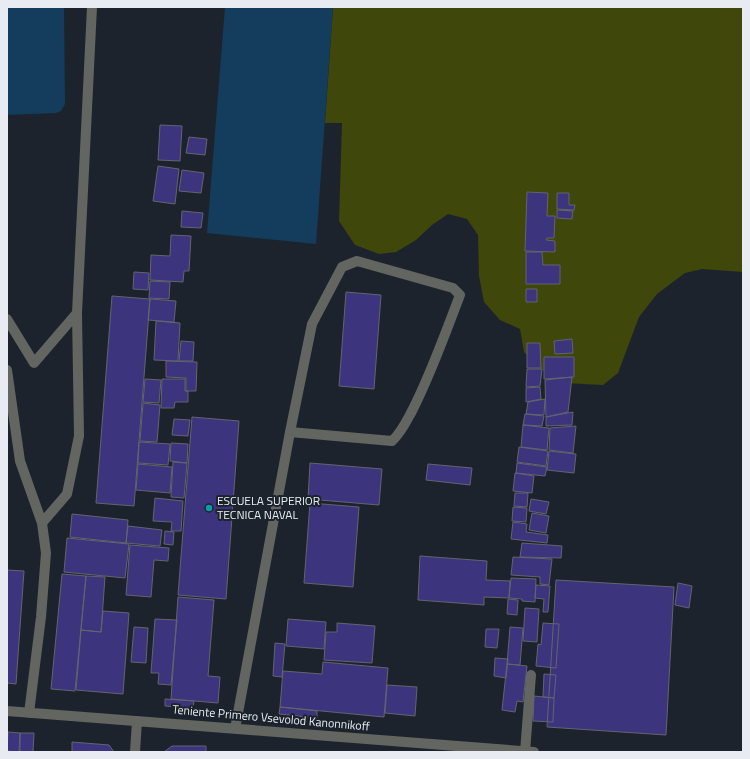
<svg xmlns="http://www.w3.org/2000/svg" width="750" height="759" font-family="'Titillium Web',sans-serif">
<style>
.green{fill:#3f470a}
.water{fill:#143c5c}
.building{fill:#3c357d;stroke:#636370}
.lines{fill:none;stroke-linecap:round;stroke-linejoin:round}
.minor{stroke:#626560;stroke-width:10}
.culture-dot{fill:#0f9aa8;stroke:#1d232c;stroke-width:1.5}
.labels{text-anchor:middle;stroke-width:4;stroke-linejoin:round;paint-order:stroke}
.poi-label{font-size:12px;fill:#e8ecf2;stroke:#1d232c;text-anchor:start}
.street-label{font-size:12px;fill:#e8ecf2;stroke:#1d232c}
</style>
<rect width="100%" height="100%" fill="#1d232c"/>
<path class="green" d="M333 7H743V272L702 269 685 273 657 294 639 317 618 373 603 385 565 383 541 369 524 352 520 329 500 320 484 302 479 276 478 235 467 219 448 214 432 225 416 240 396 252 379 254 355 245 339 221 342 123H325Z"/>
<path class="water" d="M7 7H64L65 104 61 111 56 113 7 115Z
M225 7H333L316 244 207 233Z"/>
<path class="building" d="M160 125 182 126 180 161 158 160Z
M189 137 207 139 205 155 186 153Z
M158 166 179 169 175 204 153 201Z
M182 170 204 173 201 193 179 191Z
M527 192 548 193 547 216H555L554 238H547L546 240 555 241V252L525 251Z
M557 193H569V205H575L574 210 557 209Z
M557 210 573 211 572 219 557 218Z
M182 211 203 213 201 228 181 227Z
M171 235 191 236 189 271H184L183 282 150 280 151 255 170 256Z
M526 252H542L543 265H560V284H526Z
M134 272 149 273 148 290 133 289Z
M150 281 170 282 169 299 149 298Z
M526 289H537V302H526Z
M346 292 381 295 374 389 339 386Z
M112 296 150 299 134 506 96 503Z
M150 299 176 301 174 322 148 320Z
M156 321 180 323 178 361 154 360Z
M572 339 573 353 555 354 554 341Z
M181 341 194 342 193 361H179Z
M527 343H540L541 368H527Z
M544 357H574V377L544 379Z
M166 361 197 362 196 391H186V378L166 377Z
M527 369H542L540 386 526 387Z
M572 377 568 412 546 417 545 380Z
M145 379 161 380 159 403 143 402Z
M162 379H185V391H188V402H175L174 408H161Z
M540 387 541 399 526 402V388Z
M545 399 544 415 526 414 528 402Z
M143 403 160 405 157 442 140 441Z
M573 412 572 425 546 426V417Z
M525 414 544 416 542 426 523 425Z
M192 417 239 421 226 599 178 595Z
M174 419 190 420 188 436 172 435Z
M523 425 549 428 547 450 521 447Z
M576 426 573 453 549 450 550 428Z
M139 442 170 444 168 465 138 463Z
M171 443 188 444 187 463 170 461Z
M519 447 548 451 546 466 517 462Z
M549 451 576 454 574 473 547 470Z
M173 462 187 463 184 498 171 497Z
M310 463 382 469 379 505 308 499Z
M517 463 547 467 545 476 516 473Z
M138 464 172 467 170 493 136 490Z
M428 464 472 468 470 485 426 480Z
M515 473 534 476 532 493 513 491Z
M515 493H528L527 507 514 506Z
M155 498 183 501 181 531H171L172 522 153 521Z
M531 499 549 502 546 514 529 511Z
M310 503 359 507 353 587 304 583Z
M513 507 527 508 526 522 512 521Z
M532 513 549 516 546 533 529 530Z
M72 514 128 520 126 543 70 537Z
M513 522 527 524 526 532 548 535 547 543 511 539Z
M128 526 162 530 160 546 126 543Z
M165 531 174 532 173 545 164 544Z
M67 538 129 544 125 578 64 572Z
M522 543 562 546 561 558 520 557Z
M130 545 169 548 168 561 154 560 151 597 126 595Z
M420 556 487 561 486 580 510 581 509 598 484 597V605L418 600Z
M513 557 552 559 549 585 540 584V577L511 575Z
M7 570 24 571 16 684 7 683Z
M62 574 86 576 75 691 51 689Z
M86 576 105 577 101 632 81 630Z
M511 578 536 579 535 602 522 601V599L509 598Z
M556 580 674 587 666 735 547 727Z
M678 583 692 586 689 608 675 605Z
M536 585 550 586 548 612H543L544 599 535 598Z
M178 597 214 600 208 676 220 677 218 703 171 699Z
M508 599 518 600 517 615 507 614Z
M525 608 539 609 537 642 523 641Z
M103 611 129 613 123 694 76 690 81 630 101 632Z
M155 619 177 620 171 685 158 684 159 673H151Z
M288 619 326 622 324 649 286 646Z
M337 623 375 626 372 663 324 660 326 632H337Z
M543 623 559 624 556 668 536 666 538 644 541 645Z
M134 627 148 628 146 663 131 662Z
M510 627 523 628 520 665 507 664Z
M486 629H499L497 648 485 647Z
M275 643 285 644 282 677 273 676Z
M495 658 508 659 506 678 494 676Z
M323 662 388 668 384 717 280 707 283 671 322 674Z
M507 664 527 666 523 702 517 701 515 712 502 710Z
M544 674 556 675 554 698 543 697Z
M387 685 417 687 415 716 385 713Z
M534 696 554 698 553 722 533 721Z
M165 699 194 701 193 708 165 706Z
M280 707 317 711V718L279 714Z
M8 732 20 733 19 752 7 751Z
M20 733H34L33 752H20Z
M72 742 109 745 114 752H72Z
M172 746H206V752H164Z"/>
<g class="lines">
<path class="minor" d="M7 319 34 363 77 313
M7 370 20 461 42 523
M7 711 534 752
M29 713 41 617 46 553 42 523 67 494 79 436 77 313 92 7
M235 729 290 432 312 324 342 267 357 261 453 288 460 295C445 334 431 374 412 411 406 422 401 433 392 441L290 432
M135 752 137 721
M525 752 531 675"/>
</g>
<circle class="culture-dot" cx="209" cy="508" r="4"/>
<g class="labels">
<g class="poi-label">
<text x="217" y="505">ESCUELA SUPERIOR<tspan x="217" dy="14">TECNICA NAVAL</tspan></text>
</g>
<g class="street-label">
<text transform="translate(271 718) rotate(5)" y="4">Teniente Primero Vsevolod Kanonnikoff</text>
</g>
</g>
<rect width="750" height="759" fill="none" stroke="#e8ecf2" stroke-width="16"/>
</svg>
